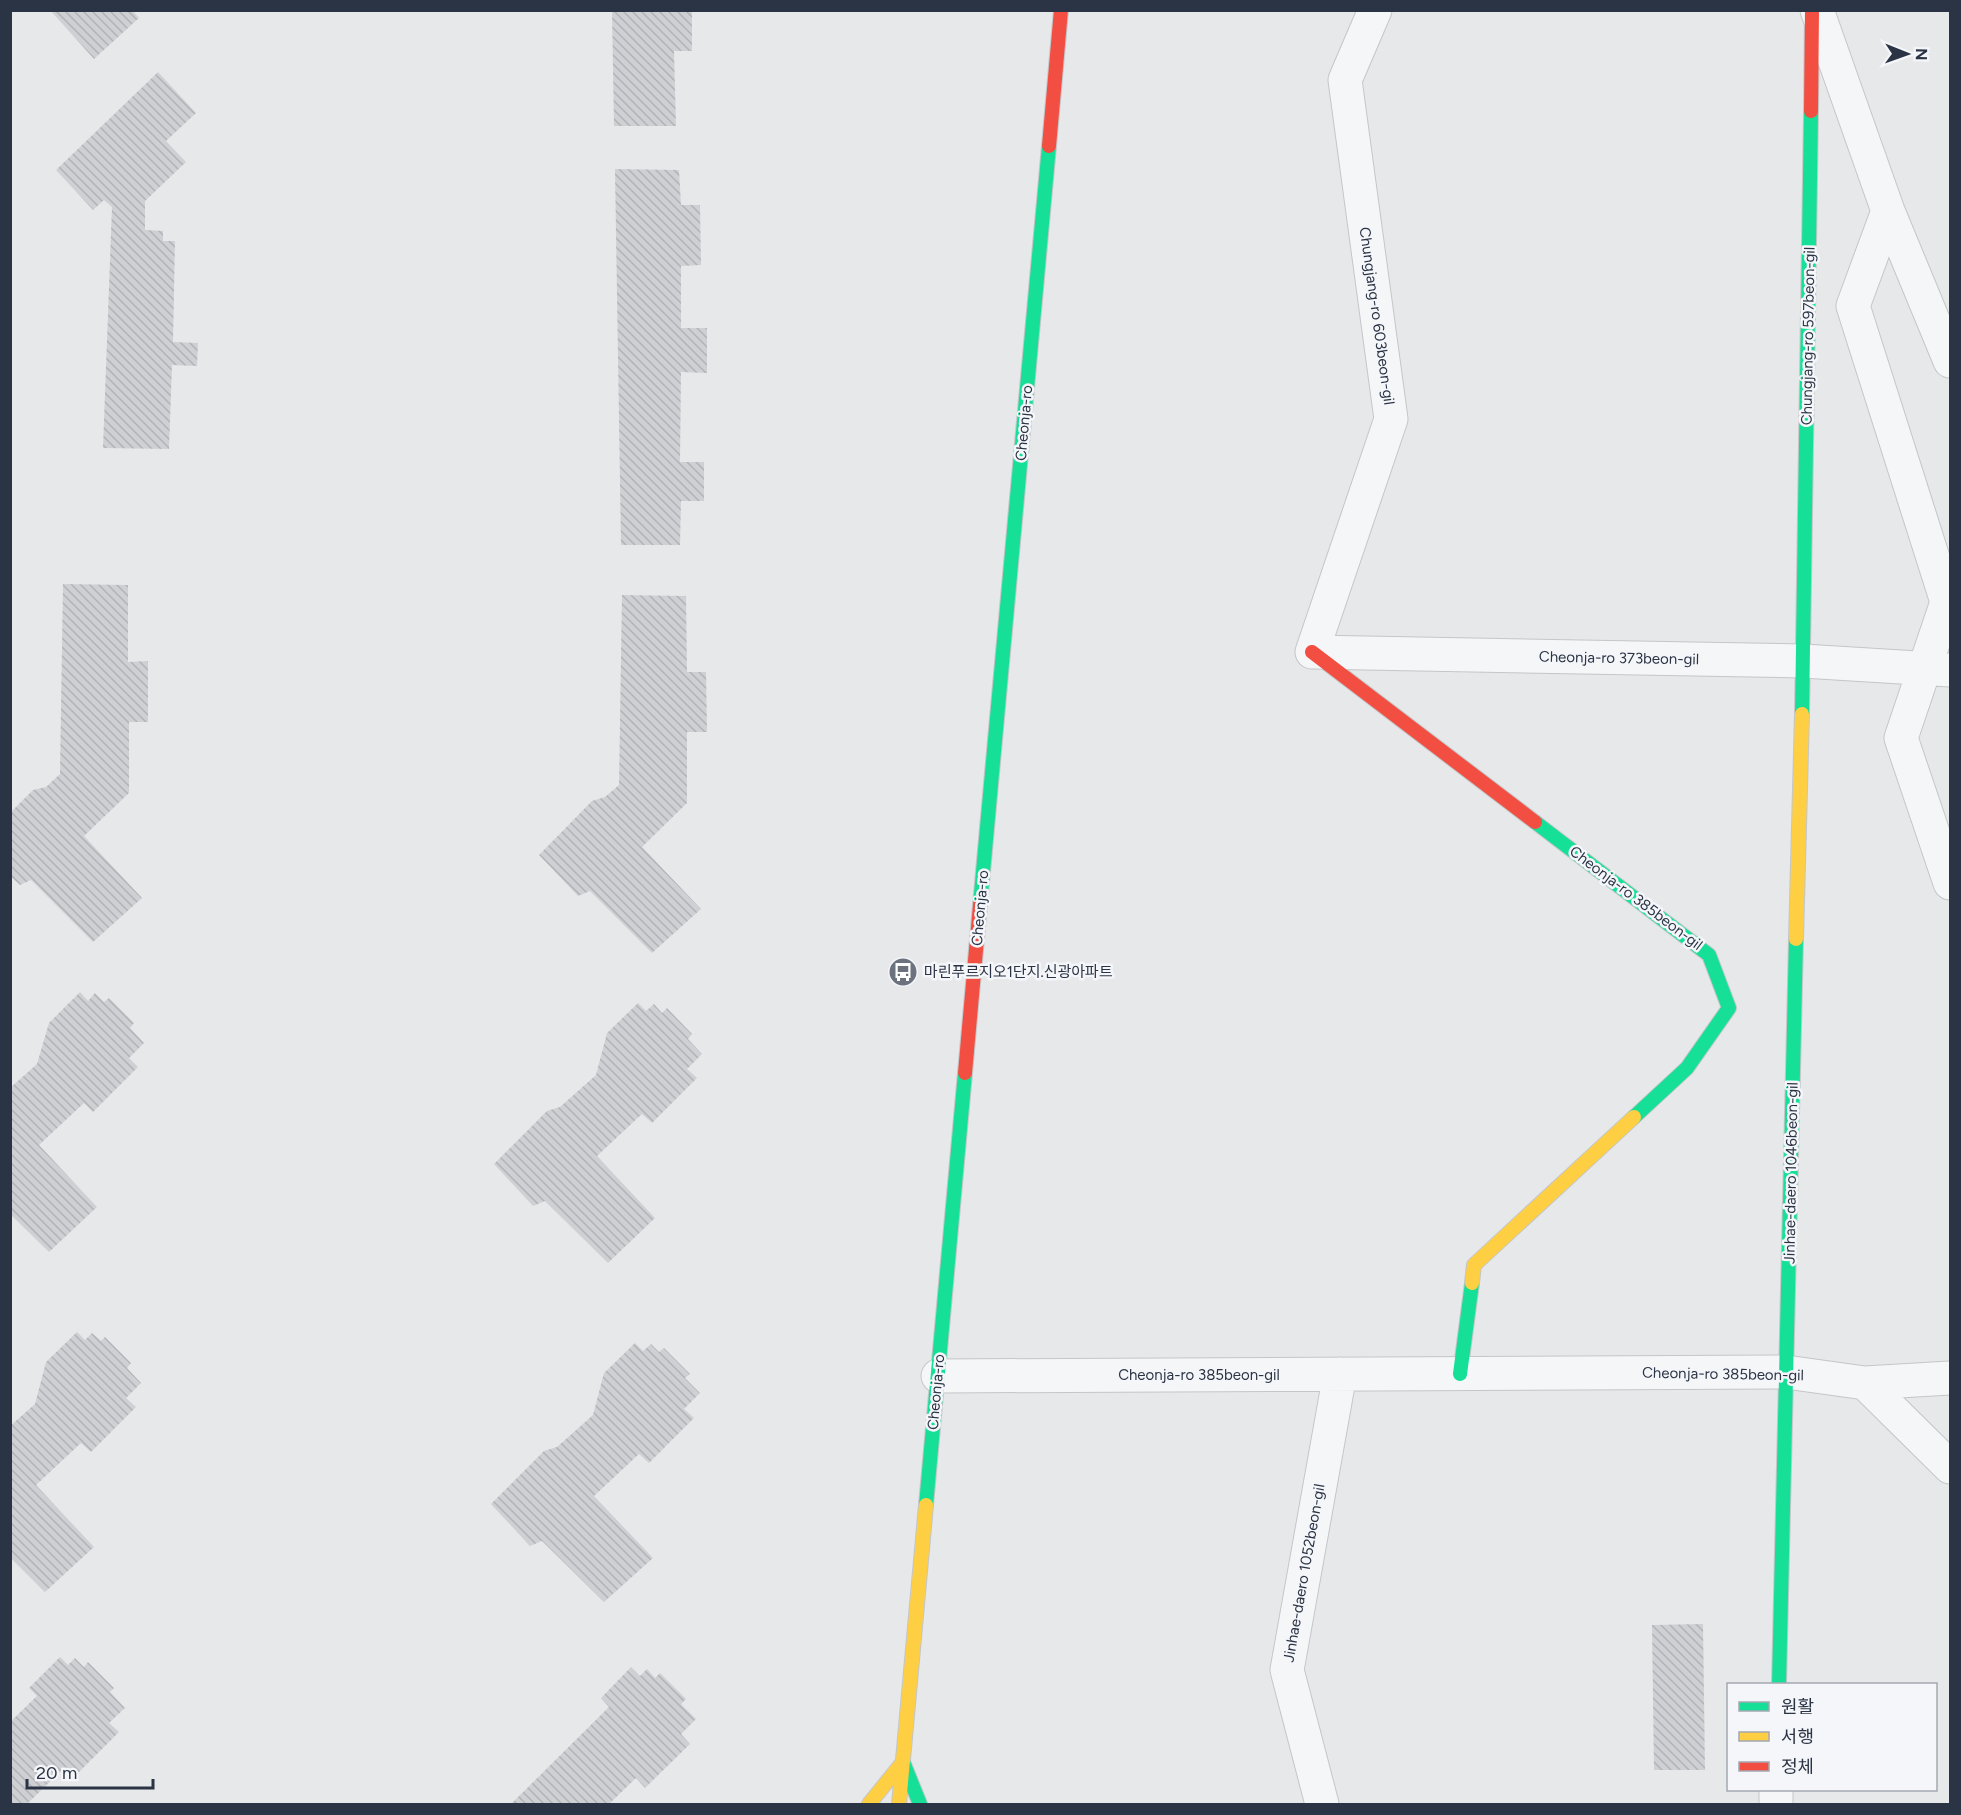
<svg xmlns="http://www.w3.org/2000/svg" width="1961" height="1815" font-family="Figtree,'Noto Sans KR',sans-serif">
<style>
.building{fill:url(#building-back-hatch)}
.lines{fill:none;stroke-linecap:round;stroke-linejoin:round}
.street-casing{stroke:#c4c6c8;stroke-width:35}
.fast-casing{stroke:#c4c6c8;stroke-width:16}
.slow-casing{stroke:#c4c6c8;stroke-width:16}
.jam-casing{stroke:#c4c6c8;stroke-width:16}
.street{stroke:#f5f6f7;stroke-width:33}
.fast{stroke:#16e098;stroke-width:14}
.slow{stroke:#ffcf43;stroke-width:14}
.jam{stroke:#f24e42;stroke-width:14}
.labels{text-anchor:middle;stroke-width:5;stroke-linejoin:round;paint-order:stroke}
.street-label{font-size:15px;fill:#2b3445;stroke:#f4f6f9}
.poi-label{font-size:15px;fill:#2b3445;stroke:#f4f6f9;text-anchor:start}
</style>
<defs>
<pattern id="building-back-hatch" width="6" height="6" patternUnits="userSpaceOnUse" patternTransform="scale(1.5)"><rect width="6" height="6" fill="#ced0d3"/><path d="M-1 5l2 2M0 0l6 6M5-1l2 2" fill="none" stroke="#b1b3b6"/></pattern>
</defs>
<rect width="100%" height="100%" fill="#e6e8ea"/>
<path class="building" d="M50 10H132L139 18 94 59Z
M612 10 692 12V51H674L676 126H614Z
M158 72 196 113 166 141 186 162 145 201V230L163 231V241H175L173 342 198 343 197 366 172 365 169 449 103 448 112 207 104 200 93 210 56 170Z
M615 169 679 170 681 205H700L701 265 681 266V328H707V373L681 372 680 462H704V501H681L680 545H621Z
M63 584 128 585V662L148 661V722H129V793L84 836 142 898 93 942 31 880 20 885 10 876V813L33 790 46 787 60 774Z
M622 595 686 596 687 672H706L707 732H687V803L642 847 701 909 652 953 590 891 578 896 539 855 592 801 605 797 619 785Z
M80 992 88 1001 95 993 104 1002 109 998 134 1023 130 1028 144 1043 129 1058 138 1067 93 1112 84 1103 39 1145 97 1207 49 1252 10 1214V1088L37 1064 49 1023Z
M638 1003 646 1011 654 1004 662 1013 667 1008 692 1034 688 1039 702 1054 687 1069 697 1078 652 1123 642 1114 597 1156 655 1218 608 1263 545 1201 533 1206 494 1164 547 1111 560 1107 596 1075 607 1033Z
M77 1332 85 1340 92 1333 101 1341 105 1337 131 1363 127 1368 141 1383 126 1398 136 1407 91 1452 81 1443 36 1485 94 1547 45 1592 10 1557V1426L35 1404 46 1362Z
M635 1343 643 1351 651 1344 659 1352 664 1348 690 1374 685 1378 700 1393 684 1409 694 1418 649 1463 639 1454 594 1496 653 1558 604 1602 542 1541 530 1546 491 1504 544 1451 557 1447 593 1415 604 1373Z
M1703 1624 1705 1770H1654L1652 1625Z
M60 1657 68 1665 75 1658 84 1667 88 1662 114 1688 110 1692 125 1708 109 1723 119 1732 74 1777 64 1768 27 1804H10V1722L37 1696 29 1688Z
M631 1667 640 1676 647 1669 655 1678 660 1673 686 1699 681 1704 696 1719 681 1734 690 1744 645 1788 636 1778 609 1804H511L609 1707 601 1698Z"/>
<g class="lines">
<g class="street-casing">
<path id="street" d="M1375 10 1345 80 1391 419 1312 652 1803 661 1950 670
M1817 10 1888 211 1950 361
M1888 211 1853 306 1947 602 1901 738 1950 883
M938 1376 1786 1372 1865 1383 1950 1378
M1865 1383 1950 1467
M1322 1804 1287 1670 1340 1374
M1776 1804V1790"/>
</g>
<g class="fast-casing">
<path id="fast" d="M1802 714 1811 111
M1535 822 1709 955 1729 1008 1687 1068 1634 1117
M980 905 1049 146
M1460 1374 1472 1283
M926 1505 965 1073
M1779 1684 1796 939
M903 1762 920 1804"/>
</g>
<g class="slow-casing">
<path id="slow" d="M1796 939 1802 714
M1472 1283 1474 1265 1634 1117
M869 1804 903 1762
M899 1804 926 1505"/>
</g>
<g class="jam-casing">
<path id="jam" d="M1811 111 1812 10
M1049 146 1061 10
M1312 652 1535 822
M965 1073 980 905"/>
</g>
<use href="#street" class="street"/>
<use href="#fast" class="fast"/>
<use href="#slow" class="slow"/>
<use href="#jam" class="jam"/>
</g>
<defs>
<g id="bus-disc" transform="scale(1.5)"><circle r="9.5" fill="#6c737f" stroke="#f4f6f9"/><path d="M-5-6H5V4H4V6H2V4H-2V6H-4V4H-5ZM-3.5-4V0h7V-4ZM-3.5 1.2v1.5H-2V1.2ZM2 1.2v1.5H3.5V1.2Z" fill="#fff"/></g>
</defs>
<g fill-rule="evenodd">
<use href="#bus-disc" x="903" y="972"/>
</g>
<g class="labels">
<g class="street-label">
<text transform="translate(1377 316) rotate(82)" y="5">Chungjang-ro 603beon-gil</text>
<text transform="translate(1808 336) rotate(-89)" y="5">Chungjang-ro 597beon-gil</text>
<text transform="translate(1024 423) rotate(-85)" y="5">Cheonja-ro</text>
<text transform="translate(1619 658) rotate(1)" y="5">Cheonja-ro 373beon-gil</text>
<text transform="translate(1636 898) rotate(37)" y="5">Cheonja-ro 385beon-gil</text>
<text transform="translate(980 908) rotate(-85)" y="5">Cheonja-ro</text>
<text transform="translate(1791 1173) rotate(-89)" y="5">Jinhae-daero 1046beon-gil</text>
<text transform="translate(1723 1374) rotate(1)" y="5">Cheonja-ro 385beon-gil</text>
<text x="1199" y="1380">Cheonja-ro 385beon-gil</text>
<text transform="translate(936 1392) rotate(-85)" y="5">Cheonja-ro</text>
<text transform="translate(1304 1573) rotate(-80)" y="5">Jinhae-daero 1052beon-gil</text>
</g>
<g class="poi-label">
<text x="924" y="977">마린푸르지오1단지.신광아파트</text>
</g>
</g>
<rect width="1961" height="1815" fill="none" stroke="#2b3445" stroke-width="24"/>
<rect x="1727" y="1683" width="210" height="108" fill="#f4f6f9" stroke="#a4a8b1" stroke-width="1.5"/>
<rect x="1739" y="1702" width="30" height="9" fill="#16e098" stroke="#a4a8b1" stroke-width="1.5"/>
<text x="1781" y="1713" font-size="18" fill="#2b3445">원활</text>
<rect x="1739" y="1732" width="30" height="9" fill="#ffcf43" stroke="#a4a8b1" stroke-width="1.5"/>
<text x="1781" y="1743" font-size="18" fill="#2b3445">서행</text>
<rect x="1739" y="1762" width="30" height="9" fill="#f24e42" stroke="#a4a8b1" stroke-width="1.5"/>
<text x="1781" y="1773" font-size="18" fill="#2b3445">정체</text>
<g transform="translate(1907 54) rotate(91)" stroke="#f4f6f9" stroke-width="4.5" paint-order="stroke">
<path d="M0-4.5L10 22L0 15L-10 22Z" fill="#2b3445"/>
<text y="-9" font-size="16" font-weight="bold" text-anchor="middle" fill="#2b3445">N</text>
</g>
<path d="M27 1779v9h126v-9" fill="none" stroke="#2b3445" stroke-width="3"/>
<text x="36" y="1779" font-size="18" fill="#2b3445" stroke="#f4f6f9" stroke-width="4.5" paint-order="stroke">20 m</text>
</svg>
